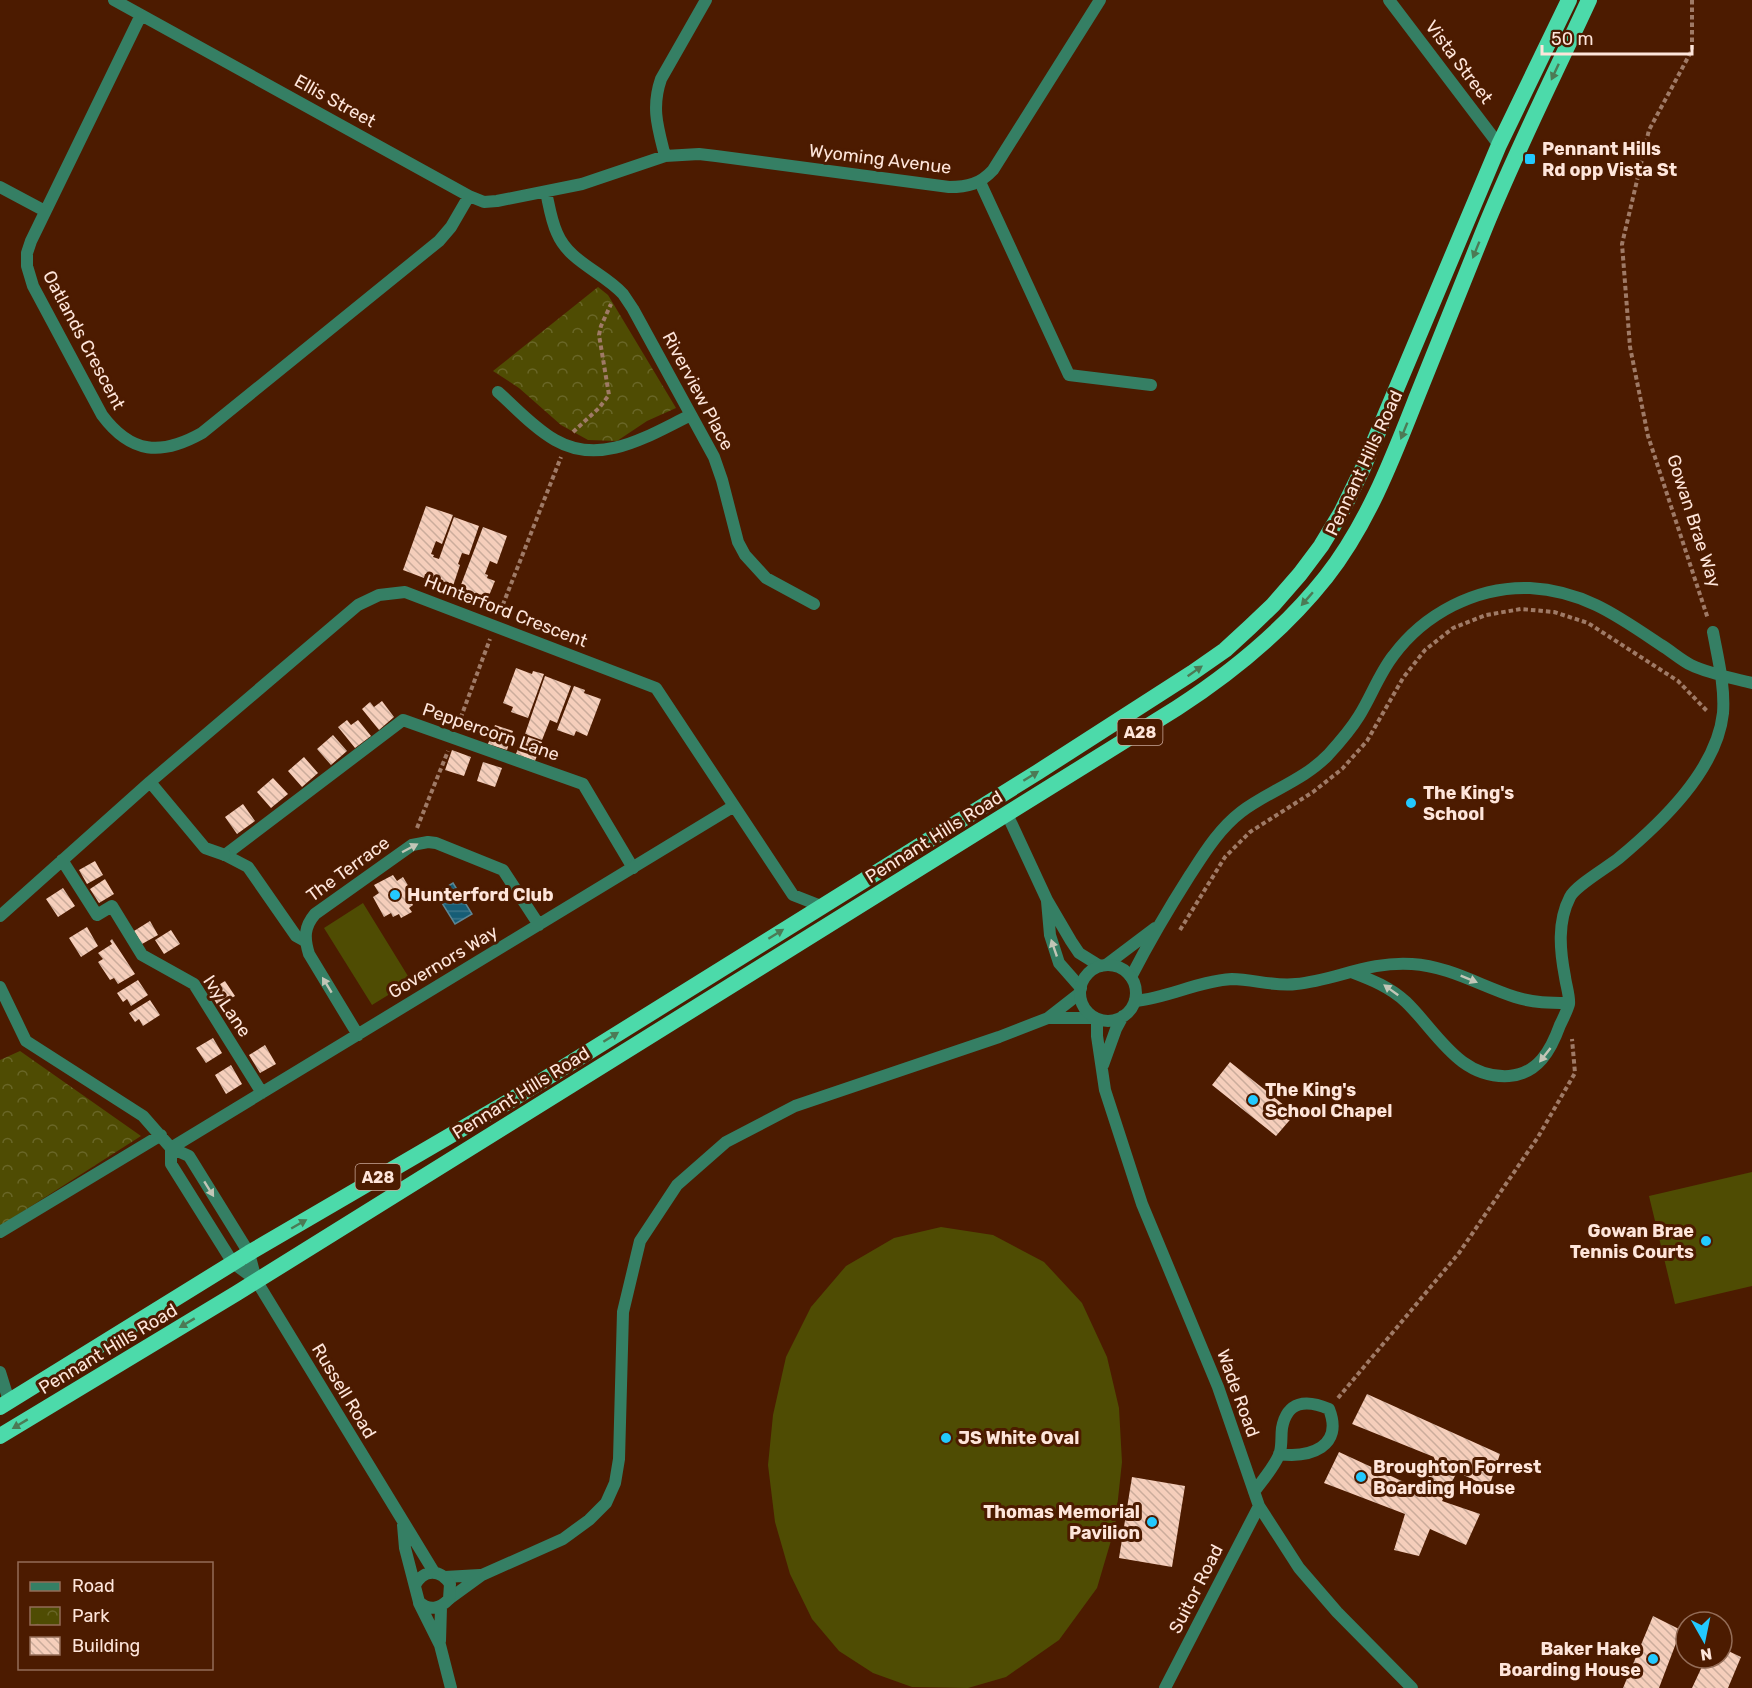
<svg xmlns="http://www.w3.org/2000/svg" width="1752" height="1688" font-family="Rubik,sans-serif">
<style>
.park{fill:url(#park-crowns)}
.garden{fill:#4f4c03}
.water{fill:url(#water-rules);stroke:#5c8694;stroke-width:1.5}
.building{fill:url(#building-back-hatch)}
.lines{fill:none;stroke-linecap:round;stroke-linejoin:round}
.path{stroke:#9f7a66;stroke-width:4;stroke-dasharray:4.5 3;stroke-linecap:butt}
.service{stroke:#357f64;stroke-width:12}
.pedestrian{stroke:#357f64;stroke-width:12}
.minor{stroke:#357f64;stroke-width:12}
.trunk{stroke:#4cdaaa;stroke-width:16}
.oneway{fill:#4c7a55}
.oneway2{fill:#c2c6b7}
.poi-dot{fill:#23c9fe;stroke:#4c1b00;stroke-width:2}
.labels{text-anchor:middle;stroke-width:6;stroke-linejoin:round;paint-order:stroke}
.shield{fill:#4c1b00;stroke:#c9a899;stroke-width:1.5}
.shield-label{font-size:16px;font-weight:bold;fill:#fee5da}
.street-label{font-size:18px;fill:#fee5da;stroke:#4c1b00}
.poi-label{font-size:18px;font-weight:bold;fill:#fee5da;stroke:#4c1b00;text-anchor:start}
</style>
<defs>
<pattern id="park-crowns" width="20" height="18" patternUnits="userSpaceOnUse" patternTransform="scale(1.5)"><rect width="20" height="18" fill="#4f4c03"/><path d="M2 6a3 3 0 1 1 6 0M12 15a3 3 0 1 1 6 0" fill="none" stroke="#696627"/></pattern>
<pattern id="water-rules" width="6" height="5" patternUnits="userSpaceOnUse" patternTransform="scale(1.5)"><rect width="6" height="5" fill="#165d76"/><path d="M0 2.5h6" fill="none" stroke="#397489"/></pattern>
<pattern id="building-back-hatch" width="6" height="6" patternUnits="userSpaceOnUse" patternTransform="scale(1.5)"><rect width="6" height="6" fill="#f5cebb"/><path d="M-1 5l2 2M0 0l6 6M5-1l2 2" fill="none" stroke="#cbac9c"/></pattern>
</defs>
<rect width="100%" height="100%" fill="#4c1b00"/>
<path class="park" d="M598 287 608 295 676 408 647 421 617 441 588 440 561 425 519 388 493 371Z
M20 1051 141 1136 0 1226V1060Z"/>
<path class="garden" d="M363 903 411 981 372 1005 324 928Z
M1752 1172V1286L1675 1304 1649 1196Z
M941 1227 993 1235 1044 1262 1082 1303 1107 1357 1119 1408 1122 1462 1115 1527 1097 1588 1059 1640 1006 1677 968 1688 912 1687 873 1673 839 1651 812 1619 790 1574 775 1522 768 1465 773 1415 786 1357 811 1307 846 1266 894 1238Z"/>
<path class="water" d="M453 883 472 914 455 924 439 898 435 901 432 896Z"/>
<path class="building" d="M426 506 453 515 442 544 436 541 431 554 434 555 433 557 439 559 454 517 479 526 469 555 462 553 458 564 460 565 452 589 437 584 438 582 431 579 433 576 425 574 424 578 403 570Z
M483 527 507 536 497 564 490 561 485 574 488 575 487 578 495 581 488 598 480 595 479 599 459 590Z
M516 668 532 674 533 671 544 674 528 718 511 712 513 707 503 703Z
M545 676 571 686 557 723 550 720 542 740 525 734Z
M574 686 585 690 584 693 601 699 587 736 576 731 574 736 557 730Z
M382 701 394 717 379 730 362 709 370 702 374 707Z
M347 720 351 725 358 720 371 736 355 748 338 727Z
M495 725 513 731 507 750 488 744Z
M333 735 347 751 331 765 317 749Z
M523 735 542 742 535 761 516 754Z
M452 750 471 757 464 776 445 770Z
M304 757 318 773 302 787 288 771Z
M483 762 502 768 495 787 477 781Z
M273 778 288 794 271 808 257 792Z
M243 804 255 821 237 834 225 817Z
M95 861 103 875 87 884 79 870Z
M393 875 397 881 403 877 415 897 410 900 413 905 409 908 412 912 401 918 399 914 393 917 391 913 384 917 373 897 379 893 374 885Z
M105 879 114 894 99 903 90 889Z
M63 888 75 906 58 917 46 899Z
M150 921 158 935 142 944 134 931Z
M87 927 98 946 81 957 69 938Z
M171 930 180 944 164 954 155 940Z
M112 939 135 974 118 984 114 978 110 980 98 962 103 959 98 953 112 944 110 941Z
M138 980 148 995 131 1006 127 999 123 1002 117 993Z
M225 981 235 996 218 1006 209 991Z
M150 1000 160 1015 143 1026 139 1019 135 1022 129 1013Z
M213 1038 222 1053 206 1063 196 1048Z
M265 1045 276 1064 260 1073 249 1055Z
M1230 1062 1295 1114 1276 1136 1212 1085Z
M231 1065 242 1084 226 1094 215 1075Z
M1367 1394 1500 1454 1489 1487 1457 1472 1442 1501 1480 1514 1466 1545 1430 1529 1419 1556 1394 1550 1405 1514 1324 1483 1339 1452 1419 1489 1434 1457 1352 1424Z
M1132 1477 1185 1486 1172 1567 1119 1558Z
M1653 1616 1681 1630 1659 1688H1623Z
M1722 1648 1741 1657 1728 1688H1692L1706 1658H1722Z"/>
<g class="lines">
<path class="path" d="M1692 0V50L1649 130 1622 244 1630 347 1648 436 1708 619
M573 432 599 408 609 395 599 335 601 326 611 304
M500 612 561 457
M458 725 490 639
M417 828 448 751
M1180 930 1225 857 1250 832 1313 792 1342 769 1367 741 1403 678 1425 650 1453 628 1486 615 1521 609 1554 612 1588 623 1678 681 1707 711
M1338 1398 1459 1253 1538 1137 1575 1073 1572 1039"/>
<path class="service" d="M980 182 1069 375 1151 385
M1007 814 1047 900 1071 941 1079 953 1100 966
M225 855 403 720 583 784 633 868
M1047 901 1050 935 1059 963 1081 988
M1106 965 1155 928
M1351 972C1372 980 1390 987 1406 1002 1437 1032 1459 1079 1509 1076 1538 1074 1551 1050 1560 1025 1563 1019 1567 1011 1569 1004 1570 997 1566 985 1565 977 1560 951 1557 922 1570 897 1575 886 1608 867 1619 858 1661 823 1717 770 1723 713 1725 686 1718 659 1713 632
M1131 977C1149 942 1169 908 1190 875 1205 852 1219 829 1241 812 1269 791 1304 780 1328 755 1339 743 1351 729 1359 716 1371 697 1379 674 1393 656 1424 614 1476 586 1530 588 1584 591 1618 616 1661 645 1671 651 1681 660 1691 665 1710 674 1732 678 1752 683
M1135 1001C1168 998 1198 981 1232 979 1253 979 1275 987 1296 984 1336 980 1369 961 1412 964 1448 966 1481 986 1515 997 1533 1003 1551 1003 1569 1003
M1048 1018H1095
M0 1372 9 1401
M445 1577 480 1575
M449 1599 482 1575 563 1539 589 1520 606 1503 615 1483 619 1459 623 1312 640 1241 677 1185 726 1142 795 1106 999 1037 1048 1018 1080 993"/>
<path class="pedestrian" d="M225 855 248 867 296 936 305 941"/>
<path class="minor" d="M114 0 469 196 484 202 497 201 582 184 665 156 699 154 716 156 949 187C968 187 980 184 993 170L1100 0
M1389 0 1499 145
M141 15 31 241 27 253V266L33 286 102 415C131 454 161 456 202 433L439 241 451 227 469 196
M665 156C658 128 651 108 661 79L706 0
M0 187 45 211
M546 192C549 205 551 220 557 233 569 262 603 272 623 294L633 309 714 457 722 480 738 542 745 555 766 578 814 604
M498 392C516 408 534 428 555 440 602 467 649 435 691 415
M150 782 205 848 225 855
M62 860 97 915 112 906 142 955 194 984 262 1093
M0 916 150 782 358 605 379 595 405 592 656 688 793 895 821 906
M1080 993a28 28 0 1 1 56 0a28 28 0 1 1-56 0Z
M0 987 26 1041 143 1116 171 1148 189 1156 249 1253 256 1280 434 1572
M1097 1019V1036L1105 1090 1142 1204 1218 1387 1259 1506 1299 1568 1337 1612 1412 1688
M358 1035 309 954C304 938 304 927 315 914L412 845 428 842 436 843 503 870 539 925
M1103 1065 1116 1029 1123 1016
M171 1148 734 806
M171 1148V1164L233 1263 256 1280
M0 1232 161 1135
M1254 1492C1261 1482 1277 1464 1280 1452 1282 1445 1281 1436 1282 1428 1287 1401 1306 1399 1329 1409 1344 1447 1310 1458 1279 1454
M403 1525 405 1548 419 1602C429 1611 440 1609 449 1599L450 1584C440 1569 424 1569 415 1585
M419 1603 440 1645 451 1688
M440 1641 441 1607
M1165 1688 1259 1506"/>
<path class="trunk" d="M0 1407 249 1253 508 1102 1038 772 1192 673 1225 650 1250 627 1273 605 1300 574 1321 546 1341 513 1363 468 1499 145 1569 0
M0 1436 237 1293 1177 708C1234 671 1284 630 1326 577 1367 525 1392 460 1416 399 1438 345 1460 290 1482 235 1514 155 1553 78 1589 0"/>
</g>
<defs><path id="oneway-solid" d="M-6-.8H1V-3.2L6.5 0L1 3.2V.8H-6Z" transform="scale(1.5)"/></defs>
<g class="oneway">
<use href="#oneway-solid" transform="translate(1555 72) rotate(115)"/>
<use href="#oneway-solid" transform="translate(1476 250) rotate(112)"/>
<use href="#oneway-solid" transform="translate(1404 431) rotate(112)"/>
<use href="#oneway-solid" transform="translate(1307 599) rotate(131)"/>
<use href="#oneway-solid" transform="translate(1195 671) rotate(-35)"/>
<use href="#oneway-solid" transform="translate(1031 776) rotate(-32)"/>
<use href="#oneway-solid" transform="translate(776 934) rotate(-32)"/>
<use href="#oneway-solid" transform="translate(611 1037) rotate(-32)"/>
<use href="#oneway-solid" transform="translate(299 1224) rotate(-30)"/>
<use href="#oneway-solid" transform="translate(187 1323) rotate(149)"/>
<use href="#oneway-solid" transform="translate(20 1424) rotate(149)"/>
</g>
<g class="oneway2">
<use href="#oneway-solid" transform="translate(410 848) rotate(-28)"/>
<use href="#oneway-solid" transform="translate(1054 948) rotate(-109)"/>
<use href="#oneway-solid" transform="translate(1469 979) rotate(22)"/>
<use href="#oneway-solid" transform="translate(327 985) rotate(-121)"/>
<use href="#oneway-solid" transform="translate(1391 990) rotate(-144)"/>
<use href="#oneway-solid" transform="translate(1545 1055) rotate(128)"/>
<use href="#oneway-solid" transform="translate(209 1189) rotate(58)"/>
</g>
<g class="poi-dot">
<rect x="1524" y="153" width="12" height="12" rx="3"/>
<circle cx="1411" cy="803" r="6"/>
<circle cx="395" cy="895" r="6"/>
<circle cx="1253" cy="1100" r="6"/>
<circle cx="1706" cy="1241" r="6"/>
<circle cx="946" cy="1438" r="6"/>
<circle cx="1361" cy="1477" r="6"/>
<circle cx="1152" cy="1522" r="6"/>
<circle cx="1653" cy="1659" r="6"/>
</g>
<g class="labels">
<g class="shield">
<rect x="1117.5" y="719" width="45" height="26" rx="4.5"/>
<rect x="355.5" y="1164" width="45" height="26" rx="4.5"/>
</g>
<g class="shield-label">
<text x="1140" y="738">A28</text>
<text x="378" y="1183">A28</text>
</g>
<g class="street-label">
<text transform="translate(1459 62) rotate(53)" y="6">Vista Street</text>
<text transform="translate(335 101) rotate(29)" y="6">Ellis Street</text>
<text transform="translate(880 159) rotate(7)" y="6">Wyoming Avenue</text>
<text transform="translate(84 340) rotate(62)" y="6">Oatlands Crescent</text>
<text transform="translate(698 391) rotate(62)" y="6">Riverview Place</text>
<text transform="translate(1364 463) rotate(-65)" y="6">Pennant Hills Road</text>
<text transform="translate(1694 521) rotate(72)" y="6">Gowan Brae Way</text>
<text transform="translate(506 611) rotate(21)" y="6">Hunterford Crescent</text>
<text transform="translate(491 732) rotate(19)" y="6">Peppercorn Lane</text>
<text transform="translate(934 837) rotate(-32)" y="6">Pennant Hills Road</text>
<text transform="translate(348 869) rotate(-36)" y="6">The Terrace</text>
<text transform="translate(443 962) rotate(-31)" y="6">Governors Way</text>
<text transform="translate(227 1006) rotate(56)" y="6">Ivy Lane</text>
<text transform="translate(521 1093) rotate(-32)" y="6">Pennant Hills Road</text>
<text transform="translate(108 1349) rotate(-31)" y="6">Pennant Hills Road</text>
<text transform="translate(344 1391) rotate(59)" y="6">Russell Road</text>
<text transform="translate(1238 1393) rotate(70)" y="6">Wade Road</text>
<text transform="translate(1196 1589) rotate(-63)" y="6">Suitor Road</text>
</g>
<g class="poi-label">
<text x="1542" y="155">Pennant Hills<tspan x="1542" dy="21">Rd opp Vista St</tspan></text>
<text x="1423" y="799">The King's<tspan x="1423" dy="21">School</tspan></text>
<text x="407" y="901">Hunterford Club</text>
<text x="1265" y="1096">The King's<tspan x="1265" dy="21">School Chapel</tspan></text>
<text x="1694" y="1237" text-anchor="end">Gowan Brae<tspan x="1694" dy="21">Tennis Courts</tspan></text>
<text x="958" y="1444">JS White Oval</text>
<text x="1373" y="1473">Broughton Forrest<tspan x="1373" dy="21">Boarding House</tspan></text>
<text x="1140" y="1518" text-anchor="end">Thomas Memorial<tspan x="1140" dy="21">Pavilion</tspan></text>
<text x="1641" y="1655" text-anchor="end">Baker Hake<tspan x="1641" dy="21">Boarding House</tspan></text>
</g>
</g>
<rect x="18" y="1562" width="195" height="108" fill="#4c1b00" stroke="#936c57" stroke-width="1.5"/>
<rect x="30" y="1582" width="30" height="9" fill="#357f64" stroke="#936c57" stroke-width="1.5"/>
<text x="72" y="1592" font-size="18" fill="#fee5da">Road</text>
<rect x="30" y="1607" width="30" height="18" fill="url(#park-crowns)" stroke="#936c57" stroke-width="1.5"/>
<text x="72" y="1622" font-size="18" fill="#fee5da">Park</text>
<rect x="30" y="1637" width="30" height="18" fill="url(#building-back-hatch)" stroke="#936c57" stroke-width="1.5"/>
<text x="72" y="1652" font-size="18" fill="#fee5da">Building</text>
<g transform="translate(1704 1640) rotate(171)"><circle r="28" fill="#4c1b00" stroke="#936c57" stroke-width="1.5"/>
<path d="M0-4.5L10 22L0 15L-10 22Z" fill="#23c9fe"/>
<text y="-9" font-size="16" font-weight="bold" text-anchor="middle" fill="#fee5da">N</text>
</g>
<path d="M1542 45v9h150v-9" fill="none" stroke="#fee5da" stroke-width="3"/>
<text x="1551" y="45" font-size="18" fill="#fee5da" stroke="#4c1b00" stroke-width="4.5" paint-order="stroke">50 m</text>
</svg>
